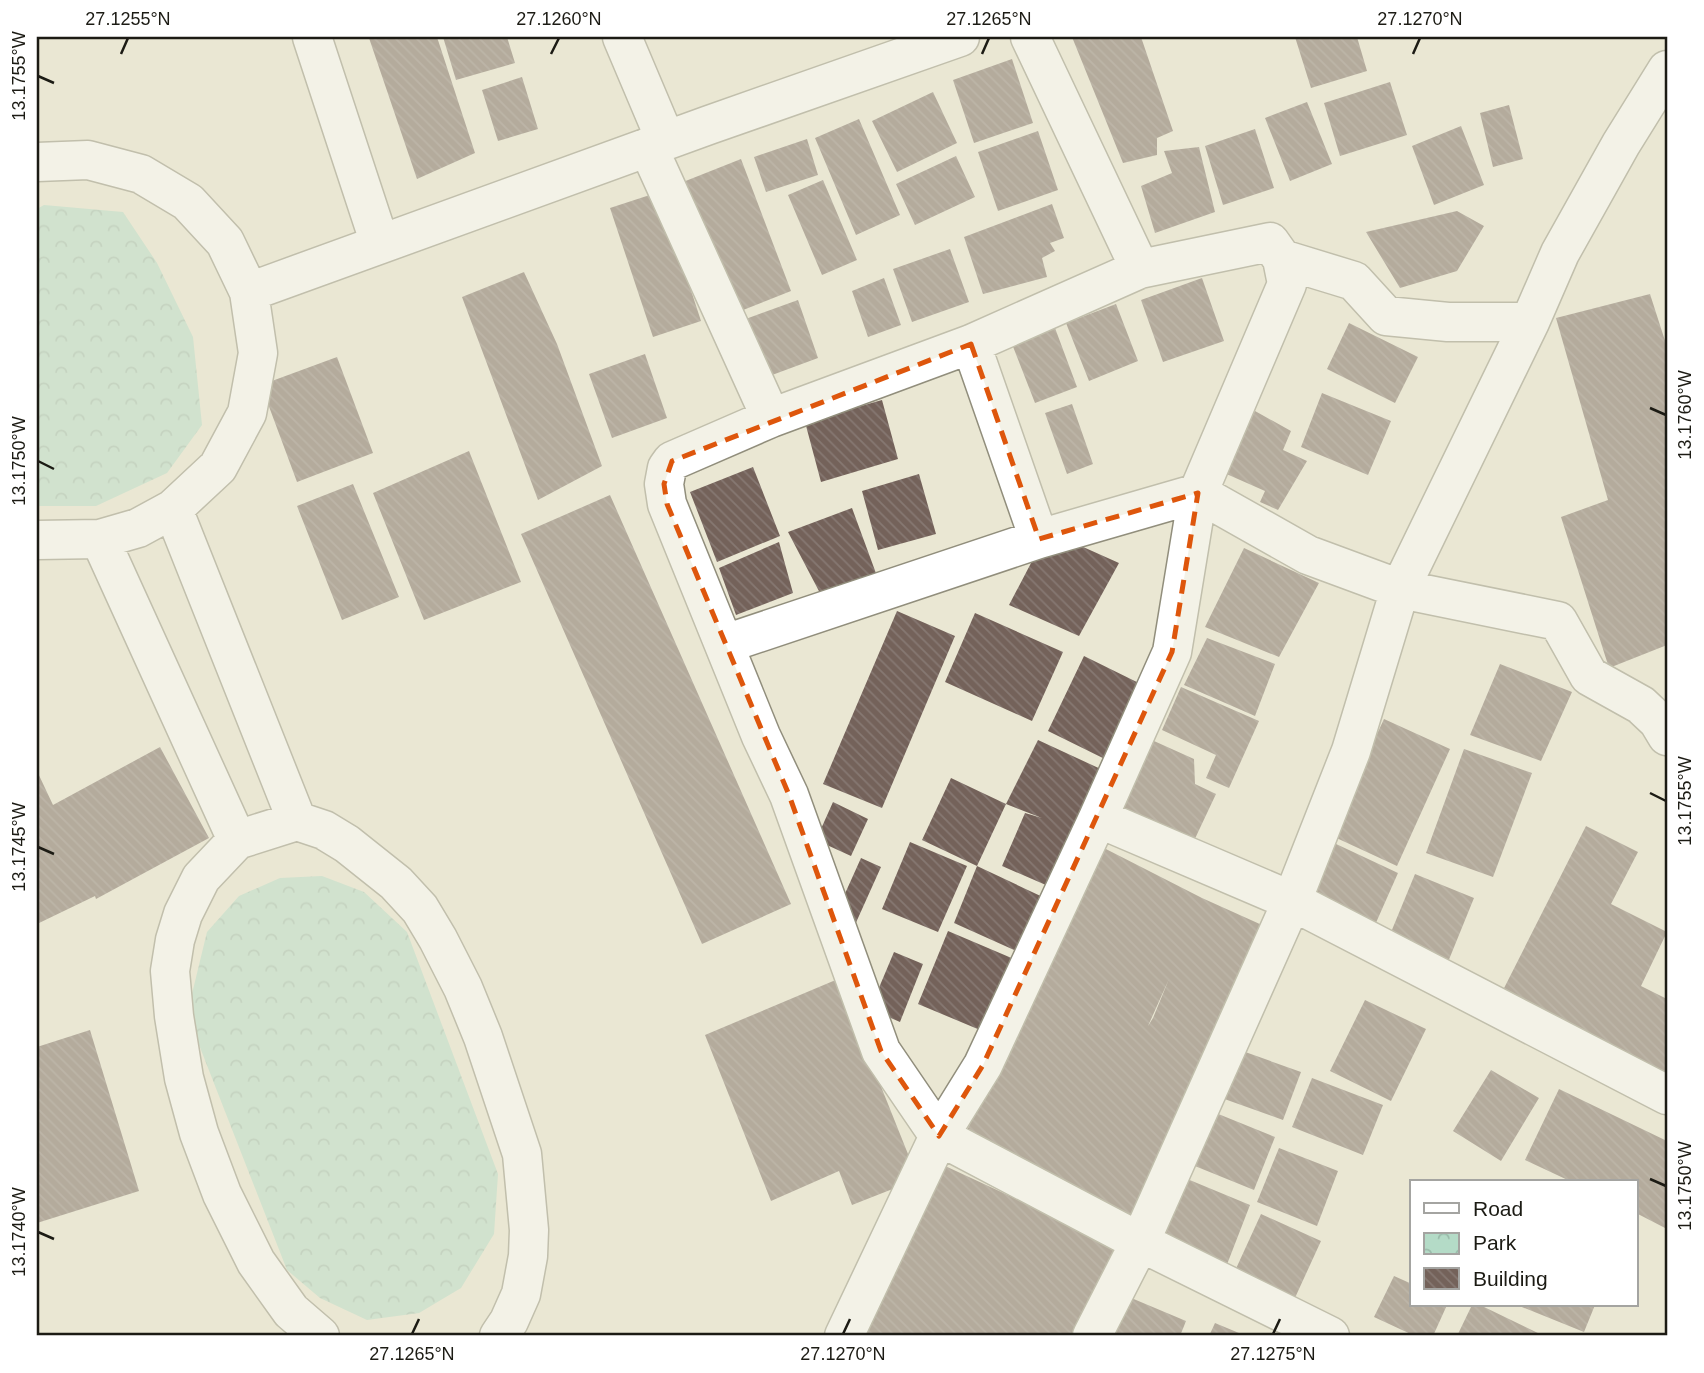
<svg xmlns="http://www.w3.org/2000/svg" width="1704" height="1373" font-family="Helvetica,sans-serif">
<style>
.park{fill:url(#park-crowns)}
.building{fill:url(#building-back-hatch);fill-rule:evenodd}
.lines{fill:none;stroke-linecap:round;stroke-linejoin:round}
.minor-casing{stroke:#918e7c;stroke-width:41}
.minor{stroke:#fff;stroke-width:38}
.marked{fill:none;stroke:#de560c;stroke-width:5;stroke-dasharray:14 9;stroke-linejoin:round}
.ticks{fill:none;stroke:#1c1b14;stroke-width:2.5}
.neatline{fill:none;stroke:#1c1b14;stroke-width:2.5}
.ticks-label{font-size:18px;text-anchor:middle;fill:#1c1b14}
</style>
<defs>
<pattern id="park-crowns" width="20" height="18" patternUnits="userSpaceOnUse" patternTransform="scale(1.75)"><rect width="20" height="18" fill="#b4dbc7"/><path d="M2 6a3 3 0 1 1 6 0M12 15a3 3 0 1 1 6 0" fill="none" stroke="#9abbaa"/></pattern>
<pattern id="building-back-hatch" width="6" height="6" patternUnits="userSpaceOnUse" patternTransform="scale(1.75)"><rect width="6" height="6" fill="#74625a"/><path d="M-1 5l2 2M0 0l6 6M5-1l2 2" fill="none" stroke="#867872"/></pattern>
</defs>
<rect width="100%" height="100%" fill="#eae7d3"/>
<path class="park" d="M44 205 123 212 157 263 193 337 202 425 167 473 96 506H39L37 504V209Z
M322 876 364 892 407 932 498 1174 494 1234 461 1288 419 1313 367 1320 320 1298 287 1270 194 1032 191 998 207 932 239 896 280 878Z"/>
<path class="building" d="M374 37H437L475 153 417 179 369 38Z
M443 37H507L515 63 456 80Z
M1072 37H1141L1173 131 1157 138V155L1123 163Z
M1295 37H1357L1367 71 1311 88Z
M1012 59 1033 123 974 143 953 80Z
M522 77 538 129 498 141 482 90Z
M1390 82 1407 135 1340 156 1324 103Z
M933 92 957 143 897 172 872 121Z
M1307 102 1332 164 1290 181 1265 118Z
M1509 105 1523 159 1493 167 1480 113Z
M859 119 900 215 856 235 815 138Z
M1461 126 1484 185 1434 205 1412 146Z
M1255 129 1274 188 1223 205 1205 146Z
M1038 131 1058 190 998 211 978 152Z
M807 139 818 175 766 192 754 157Z
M1199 147 1215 212 1155 233 1141 186 1172 173 1164 151Z
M956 156 975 197 915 225 896 184Z
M741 159 791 291 728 316 678 184Z
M823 180 857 260 822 275 788 195Z
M659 192 701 321 653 337 610 208Z
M1052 204 1064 238 1050 243 1055 251 1042 258 1047 277 983 294 964 237Z
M1457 211 1484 226 1457 271 1400 288 1366 232Z
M950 249 969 302 912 322 893 269Z
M524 272 557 344 602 466 538 500 462 297Z
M884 278 901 325 868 337 852 291Z
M1202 278 1224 341 1163 362 1141 300Z
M1650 294 1667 347V645L1609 668 1561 517 1608 500 1556 318Z
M798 300 818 358 764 378 743 320Z
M1116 304 1138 361 1089 381 1066 323Z
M1349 323 1418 357 1395 403 1327 369Z
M1055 328 1077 387 1035 403 1012 344Z
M645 354 667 418 612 438 589 374Z
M337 357 373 453 297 482 261 385Z
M1322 393 1391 421 1368 475 1301 447Z
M882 400 898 459 821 482 805 422Z
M1072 404 1093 464 1067 474 1045 413Z
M1255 411 1291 431 1283 450 1307 461 1278 510 1260 502 1265 491 1222 472Z
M469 451 521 582 424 620 373 493Z
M753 467 780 536 717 562 690 492Z
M919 474 936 534 878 550 862 491Z
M353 484 399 597 342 620 297 506Z
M610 495 791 904 702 944 521 534Z
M852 508 877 576 821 595 788 532Z
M1063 538 1119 563 1079 636 1009 605 1041 544Z
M779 542 793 593 736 615 719 568Z
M1244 548 1319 583 1279 657 1205 627Z
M897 611 955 636 882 808 823 784Z
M975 613 1063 652 1032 721 945 682Z
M1207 638 1275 664 1255 716 1184 685Z
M1084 656 1151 689 1115 764 1048 731Z
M1500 664 1572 692 1541 761 1470 735Z
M1181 687 1259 721 1229 788 1206 778 1216 755 1162 730Z
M1384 719 1450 749 1397 866 1330 835Z
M1038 740 1105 771 1055 889 1002 866 1025 813 1042 818 1006 804Z
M1154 741 1194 759 1195 784 1216 794 1192 845 1121 811Z
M160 747 209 838 96 899 95 896 37 924V771L53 805Z
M1464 749 1532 773 1493 877 1426 853Z
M951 778 1006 804 977 866 1047 899 1023 954 954 923 977 866 922 840Z
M833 802 868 819 851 856 816 840Z
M1586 826 1638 852 1611 904 1667 932 1641 986 1667 999V1086L1498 1000Z
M910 842 967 866 938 932 882 909Z
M1334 843 1398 873 1375 925 1311 896Z
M1100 846 1202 898 1273 930 1140 1224 962 1141ZM1169 979 1153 1018 1148 1026Z
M861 858 881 867 854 927 834 918Z
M1415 874 1474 898 1448 962 1389 937Z
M948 931 1023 963 992 1035 918 1004Z
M894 952 923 964 900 1022 870 1009Z
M838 979 918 1179 852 1205 839 1171 771 1201 705 1035Z
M1365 1000 1426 1029 1391 1101 1330 1071Z
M90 1030 139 1191 37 1223V1047Z
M1234 1048 1301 1072 1283 1120 1216 1096Z
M1491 1070 1539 1098 1501 1161 1453 1131Z
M1312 1078 1383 1105 1363 1155 1292 1127Z
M1559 1089 1667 1141V1229L1636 1213V1182H1572L1525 1160Z
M1206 1109 1275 1137 1254 1190 1185 1162Z
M1279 1148 1338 1171 1317 1226 1257 1202Z
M943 1165 1120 1247 1079 1336H864Z
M1180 1176 1250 1205 1226 1267 1155 1239Z
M1261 1214 1321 1241 1294 1300 1234 1273Z
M1394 1276 1412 1284V1305H1447L1433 1336H1415L1374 1317Z
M1117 1292 1186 1321 1180 1336H1098Z
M1472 1305H1480L1544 1336H1457Z
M1517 1305H1595L1584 1332Z
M1215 1323 1239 1333V1336H1209Z"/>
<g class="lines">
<g class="minor-casing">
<path id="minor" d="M312 37 380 244
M622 37 666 141
M1030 37 1140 269 1270 242 1282 259 1354 281 1386 316 1448 322H1530
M648 147 771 418
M37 162 88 160 141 174 188 202 225 242 249 292 258 353 247 413 218 467 173 509 138 528 100 539 37 540
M1282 259 1287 284 1198 493 1172 652 1098 818 983 1065 939 1136 1140 1242 1330 1336
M249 292 709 125 960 37
M971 344 1039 539
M173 509 297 821 324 830 347 844 396 883 420 909 438 939 463 988 483 1037 522 1154 529 1230 528 1256 521 1294 509 1321 499 1336
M100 539 237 840 201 878 183 914 175 940 170 971 174 1016 184 1078 199 1133 222 1194 256 1262 291 1311 320 1336
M725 644 1039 539 1198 493 1308 555 1400 589 1558 621 1589 676 1641 705 1658 721 1667 736
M1098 818 1292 901 1667 1095
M237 840 297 821
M844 1336 939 1136 881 1051 789 795 761 736 667 504 664 484 667 468 672 461 771 418 971 344 1140 269
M1092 1336 1140 1242 1292 901 1351 751 1400 589 1530 322 1560 253 1621 144 1667 70"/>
</g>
<use href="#minor" class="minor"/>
</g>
<path d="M0 0H1704V1373H0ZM971 344 1039 539 1198 493 1172 652 983 1065 939 1136 881 1051 789 795 667 504 664 484 672 461Z" fill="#eae7d3" fill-opacity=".55" fill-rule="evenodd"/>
<path class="marked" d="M971 344 1039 539 1198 493 1172 652 983 1065 939 1136 881 1051 789 795 667 504 664 484 672 461Z"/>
<path class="ticks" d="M121 54 128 38M551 54 559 38M982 54 989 38M1413 54 1420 38M38 76 54 83M1650 408 1666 415M38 461 54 469M1650 793 1666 801M38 847 54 854M1650 1179 1666 1186M38 1232 54 1239M412 1334 419 1319M843 1334 850 1319M1273 1334 1280 1319"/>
<rect width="1704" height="1373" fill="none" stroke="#ffffff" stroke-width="77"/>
<rect x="1410" y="1180" width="228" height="126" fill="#ffffff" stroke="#a4a4a1" stroke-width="2"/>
<rect x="1424" y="1203" width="35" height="10" fill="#ffffff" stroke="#a4a4a1" stroke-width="2"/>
<text x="1473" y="1216" font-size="21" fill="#1c1b14">Road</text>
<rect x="1424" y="1233" width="35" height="21" fill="url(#park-crowns)" stroke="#a4a4a1" stroke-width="2"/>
<text x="1473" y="1250" font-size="21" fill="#1c1b14">Park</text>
<rect x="1424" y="1268" width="35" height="21" fill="url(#building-back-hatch)" stroke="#a4a4a1" stroke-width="2"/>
<text x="1473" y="1286" font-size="21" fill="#1c1b14">Building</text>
<rect x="38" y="38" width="1628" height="1296" class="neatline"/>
<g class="ticks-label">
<text x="128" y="25">27.1255°N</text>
<text x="559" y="25">27.1260°N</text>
<text x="989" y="25">27.1265°N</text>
<text x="1420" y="25">27.1270°N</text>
<text transform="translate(19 76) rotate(-90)" y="6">13.1755°W</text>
<text transform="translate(1685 415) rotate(-90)" y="6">13.1760°W</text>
<text transform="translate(19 461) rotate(-90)" y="6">13.1750°W</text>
<text transform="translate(1685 801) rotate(-90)" y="6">13.1755°W</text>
<text transform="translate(19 847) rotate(-90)" y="6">13.1745°W</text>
<text transform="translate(1685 1186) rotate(-90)" y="6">13.1750°W</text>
<text transform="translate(19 1232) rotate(-90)" y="6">13.1740°W</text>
<text x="412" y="1360">27.1265°N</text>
<text x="843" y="1360">27.1270°N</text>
<text x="1273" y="1360">27.1275°N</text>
</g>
</svg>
